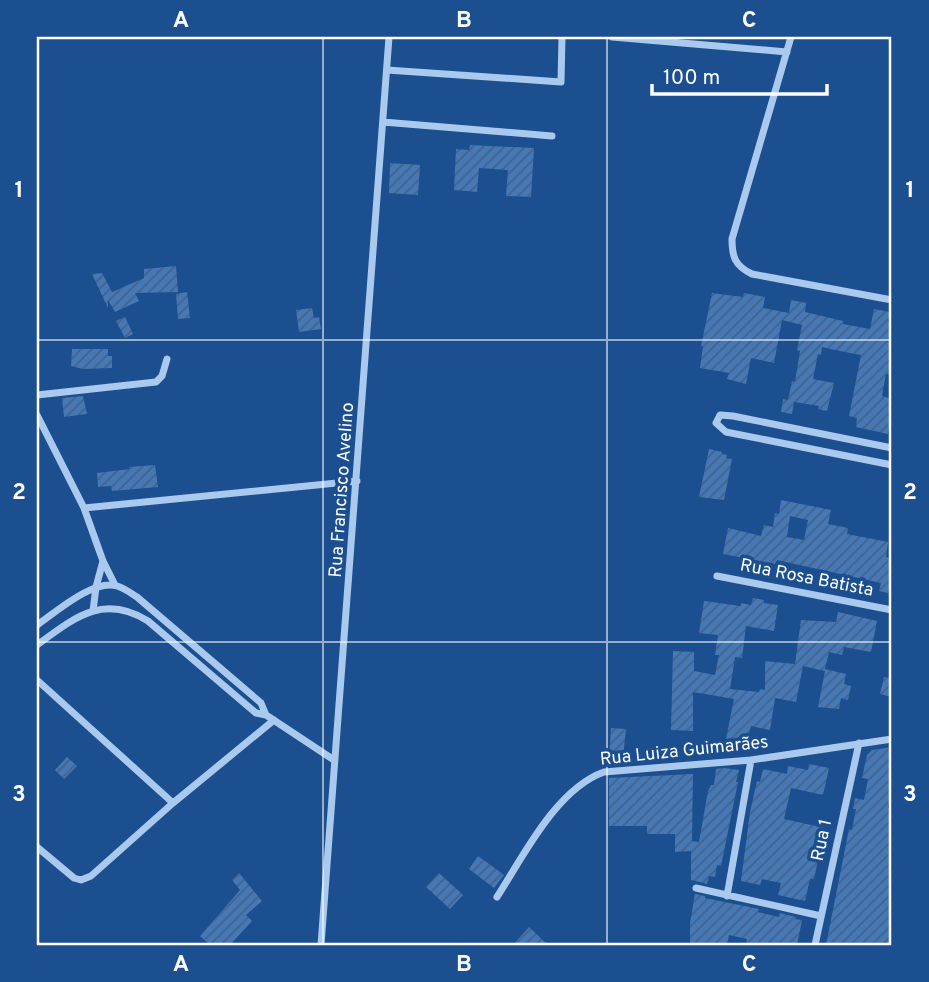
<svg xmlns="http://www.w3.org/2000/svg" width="929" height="982" font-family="Overpass,sans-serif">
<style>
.building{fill:url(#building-hatch);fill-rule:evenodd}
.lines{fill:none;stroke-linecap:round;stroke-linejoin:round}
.street{stroke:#a9c9ee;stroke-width:7}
.grid{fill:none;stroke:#fff;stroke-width:2;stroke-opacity:0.55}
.labels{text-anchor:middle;stroke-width:7;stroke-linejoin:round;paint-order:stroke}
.street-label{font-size:18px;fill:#fff;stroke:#1b4f8f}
.neatline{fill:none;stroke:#fff;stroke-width:2.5}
.grid-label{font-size:23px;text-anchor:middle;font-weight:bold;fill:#fff}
</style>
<defs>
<pattern id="building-hatch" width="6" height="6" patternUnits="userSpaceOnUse" patternTransform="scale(1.75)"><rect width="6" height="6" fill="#4478b7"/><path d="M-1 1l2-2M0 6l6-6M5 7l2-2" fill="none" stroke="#486282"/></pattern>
</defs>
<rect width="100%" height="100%" fill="#1b4f8f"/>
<path class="building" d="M470 145 534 148 531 197 506 196 508 170 479 168 477 192 454 190 456 149 469 150Z
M390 163 420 165 418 195 389 193Z
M176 266 178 292 135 293 139 301 115 312 108 300V308L92 274 102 273 112 292 144 278V269Z
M187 292 190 318 178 319 176 294Z
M712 293 743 297 744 293 765 297 763 308 789 313 791 300 806 303 805 312 843 321V324L870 329 874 309 890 312 888 322 892 323V375L886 374 882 396 892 399 888 434 856 427 857 418 849 416 861 355 830 349 822 347 821 355 818 354 813 379 834 383 827 411 818 409 819 406 794 402 792 414 781 412 783 399 788 400 792 381 795 382 800 351 797 350 802 325 782 320 774 363 751 358 746 384 727 379 729 373 700 368 703 346H701Z
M312 308 314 318 319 317 321 329 299 332 296 310Z
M125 317 133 334 125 338 116 321Z
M72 349H108V356H112V368L83 369 71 366Z
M83 396 87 414 64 417 62 398Z
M709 449 722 452V454L727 455 726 458 732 459 724 500 699 497Z
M155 465 158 487 112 491 111 486 98 487 97 473 130 469 129 467Z
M781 500 831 510 828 524 848 528 847 534 888 542 886 557 892 559V594L879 591 881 583 777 560 776 564 723 554 728 528 761 536 764 525 773 527 775 513 779 514ZM790 516 808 520 804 540 787 537Z
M753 598 764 600V603L778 605 774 631 746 626 742 658 735 657 730 689 759 692 760 689 765 690V661L795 664 801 620 836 622 838 612 877 621 871 652 844 647 842 655 829 652 825 669 846 674 844 684 851 686 848 700 841 698 839 709 818 707 825 671 803 666 796 702 775 698 770 730 751 726 748 737 726 739 734 699 693 692V731L671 730 673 651 694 652V671L715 675 719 655H715L718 635 699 633 704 601 741 606V603L751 605Z
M884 677 892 678V697L880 694Z
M611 728 626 729 623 757H609Z
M892 747V790L888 808H892V945H826L849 829 852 830 856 809H853L855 798 864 800 868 779 862 778 867 755 872 750Z
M67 757 77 766 64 779 55 770Z
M809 764 829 768 823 795 791 788 784 819 825 828 814 879H810L805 901 778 895 781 883 762 879 760 885 741 881 750 812 757 781 760 782 763 769 787 774 788 766 808 770Z
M724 768 739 770 736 782H738L721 866 717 865 715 877 709 876 707 884 691 880V851L675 852V834H647V826H609V778L693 774 692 841 699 842 708 791 711 785H714L716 769Z
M478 856 504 875 494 888 469 869Z
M239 873 262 901 246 915 252 921 230 945H210L200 936 240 890 232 880Z
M439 873 463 895 450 909 426 887Z
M695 894 705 896V898L759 909 758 912 779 917 780 913 796 917 795 919 802 920 797 945H746L747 939 729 935 727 945 690 944V923Z
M529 927 548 945H513Z"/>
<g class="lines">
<path class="street" d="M612 37 787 52
M791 37 732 239C732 257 735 266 752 274L892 300
M387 70 561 82 562 37
M383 122 552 136
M37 395 156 382 162 376 167 359
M37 415 84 508 103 561 115 585
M892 448 733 416 720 415 716 423 726 432 892 465
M84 508 357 481
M717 576 892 610
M93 611 96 587 103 561
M37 625C56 612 93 579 117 586 124 588 131 593 137 597L261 703 266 715
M37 645C74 618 103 593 148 621L256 713 266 715 334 760
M37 680 173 803
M37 847 74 878 81 880 91 876 173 803 274 720
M696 888 821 916
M727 896 751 760
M497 897C523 857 556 789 604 772L751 760 892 739
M321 945 389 37
M815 945 859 743"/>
</g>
<path class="grid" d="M323 37V945M607 37V945M37 340H892M37 642H892"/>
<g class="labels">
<g class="street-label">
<text transform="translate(341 490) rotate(-86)" y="6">Rua Francisco Avelino</text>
<text transform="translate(807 577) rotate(11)" y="6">Rua Rosa Batista</text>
<text transform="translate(684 750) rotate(-6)" y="6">Rua Luiza Guimarães</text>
<text transform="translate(821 840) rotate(-78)" y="6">Rua 1</text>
</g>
</g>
<rect width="929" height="982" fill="none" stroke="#1b4f8f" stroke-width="77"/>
<path d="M652 84v10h175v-10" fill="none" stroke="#ffffff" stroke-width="3.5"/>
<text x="663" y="84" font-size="21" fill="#ffffff" stroke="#1b4f8f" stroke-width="5" paint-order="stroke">100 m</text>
<rect x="38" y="38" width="852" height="906" class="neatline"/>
<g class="grid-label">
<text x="181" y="27">A</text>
<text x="464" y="27">B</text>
<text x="749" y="27">C</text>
<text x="19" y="197">1</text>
<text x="910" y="197">1</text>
<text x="19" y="499">2</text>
<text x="910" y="499">2</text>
<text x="19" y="801">3</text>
<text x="910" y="801">3</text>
<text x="181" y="971">A</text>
<text x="464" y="971">B</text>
<text x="749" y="971">C</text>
</g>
</svg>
